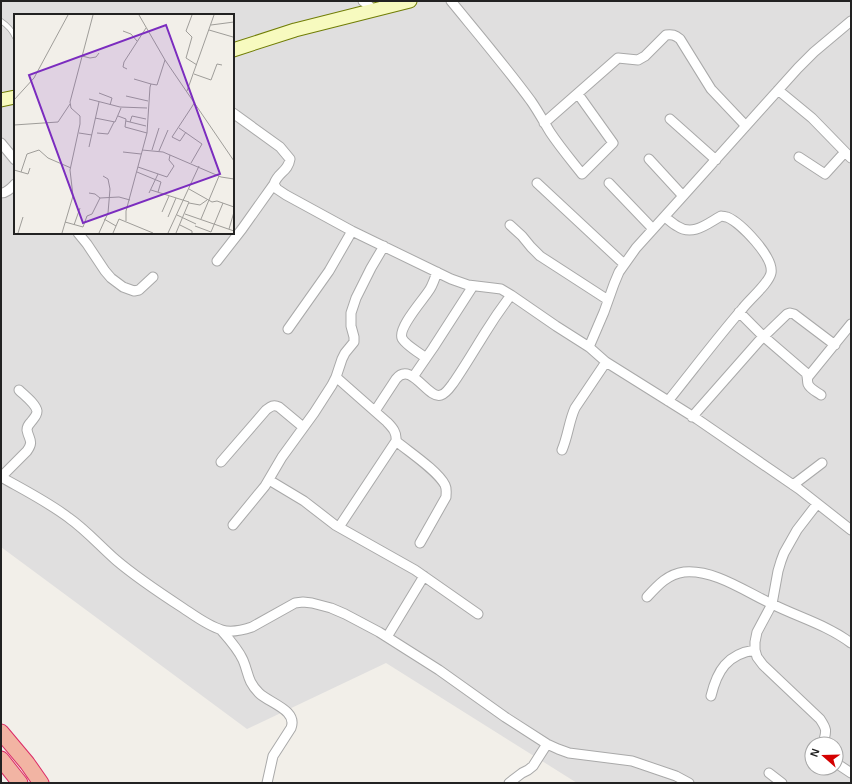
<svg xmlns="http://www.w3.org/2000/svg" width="852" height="784" font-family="Arial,sans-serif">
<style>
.residential{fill:#e0dfdf;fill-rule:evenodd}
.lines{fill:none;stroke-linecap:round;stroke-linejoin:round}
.service-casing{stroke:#a9a9a9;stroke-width:6}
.minor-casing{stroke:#a9a9a9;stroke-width:11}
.secondary-casing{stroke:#707d05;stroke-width:15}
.trunk-casing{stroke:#dc2a67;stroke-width:17}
.service{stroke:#fff;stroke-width:4.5}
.minor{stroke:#fff;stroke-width:9}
.secondary{stroke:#f7fabf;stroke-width:13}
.trunk{stroke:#f2b4a3;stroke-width:15}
.inset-road{fill:none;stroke:#9f9d99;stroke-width:1}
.view{fill:#7b2cbf;fill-opacity:0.15;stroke:#7b2cbf;stroke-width:2}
.inset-edge{fill:none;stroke:#222;stroke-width:2}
</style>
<rect width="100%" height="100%" fill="#f2efe9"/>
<path class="residential" d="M1 1H851V783H577L386 663 247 729 1 547ZM15 15H233V233H15ZM812 744H836V768H812Z"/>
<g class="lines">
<g class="service-casing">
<path id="service" d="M1 21C7 25 12 30 15 37"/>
</g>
<g class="minor-casing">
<path id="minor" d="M363 1 374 10
M451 1C478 34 506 67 531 101 538 111 544 122 550 132 560 147 571 160 582 174L613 143 578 94
M778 90 812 118 851 158
M233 113 280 147 290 159C288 172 278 172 274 184L277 189 286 195 352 231 451 279 468 285 493 288 501 289 511 295 556 326 589 347 606 362 697 419 799 489 851 530
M670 119 716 160
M544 123 618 58 638 60 645 56 666 35C672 34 675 35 680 39L711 89 746 126
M1 143 15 160
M799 157 825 174 845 152
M649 159 683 196
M537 183 624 264
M609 183 653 229
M1 193C7 193 11 188 15 184
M665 217C669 220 673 224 677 226 693 237 708 223 721 216 722 216 726 217 727 217 741 223 774 257 771 273 769 283 750 299 743 308 717 338 693 370 668 401
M510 225 522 236 531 247 540 256 608 300
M78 233 87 244 105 271 111 278 123 287 134 291 139 290 153 277
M217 261 242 229 274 184
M739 312 763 336 806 373C808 377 807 380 808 384 810 389 817 392 821 395
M288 329 329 271 352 231
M589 347 604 312 614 284 619 272 636 248 683 196 798 68 814 52 851 21
M426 358C421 354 404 344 402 338 398 327 424 299 430 289 433 284 435 278 437 272
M336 377 387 422C393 428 397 433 396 441L339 527
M413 377 433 348 473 286
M808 377 851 324
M375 411 396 379C411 360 428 400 441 395 446 394 451 386 454 382 465 366 475 349 485 333 493 320 502 307 511 295
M692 417 759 341 787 314 790 313 794 314 835 345
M396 441C409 452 437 470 445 485 447 489 446 493 446 497L420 543
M562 450C568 436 569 421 575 408L606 362
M221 462 266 410C270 407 273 404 279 407L303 427
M1 477C24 490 48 502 69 518 86 530 100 546 116 560 137 578 160 593 183 608 195 616 208 626 222 630 232 633 243 630 252 627L295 603 303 602 312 603 331 608 345 614 379 632 439 670 505 717 547 744 558 749 569 753 632 761 676 776 689 783
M1 477 27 451C34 441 29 440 27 430 27 427 29 424 31 422 33 419 37 416 37 411 36 404 24 395 19 390
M269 480 304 501 335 525 415 570 478 614
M793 485 822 463
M817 504 797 530 784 553 781 561 778 571 772 604 757 632 755 642V650L757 657 763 665 820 719C828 731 826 731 823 744
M233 525 265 486 282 457 314 413 332 385 336 377 342 359 345 353 354 342V337L351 326V313L356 298 371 268 384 246
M647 597C658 585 668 574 684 572 714 569 746 592 772 604 798 617 827 625 851 643
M221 630C229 639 238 649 243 660 249 674 247 681 259 693 269 703 298 710 291 728L273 756 267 783
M387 637 424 576
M711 696C717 671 727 654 755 650
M836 763 851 773
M769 773 782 783
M509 783 522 773 528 770 533 766 547 744"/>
</g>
<g class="secondary-casing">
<path id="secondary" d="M233 50 295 30 410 1
M1 100 15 97"/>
</g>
<g class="trunk-casing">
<path id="trunk" d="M1 732 27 763 41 783
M1 759 20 783"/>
</g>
<use href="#service" class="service"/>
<use href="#minor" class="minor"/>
<use href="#secondary" class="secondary"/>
<use href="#trunk" class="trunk"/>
</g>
<g transform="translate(14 14)">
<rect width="220" height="220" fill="#f2efe9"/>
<path class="inset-road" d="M125 1 151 46 220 147M178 1 172 17 178 23 172 44 183 51M197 11 220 8M195 16 219 23M109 17 117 20 123 27M68 42 76 44 82 43 85 39M113 55 109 53 110 48 132 14M180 60 197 66 203 50 208 51M120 65 137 70M173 77 200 1M85 79 98 84 96 91M112 82 134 87M75 85 106 93 133 94M0 86 20 64 54 1M104 102 112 105 111 113 133 119M81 104 101 108 107 94M112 107 132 112M116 108 118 102 132 105M0 111 44 108 56 90M165 114 188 130 177 149M172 118 166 127 158 123 181 88M65 119 78 121M83 119 94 120 100 108M75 133 85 88M128 136 149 138 207 163 220 165M138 136 145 114M145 137 154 116M109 138 127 140M124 153 153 163 160 152 155 146 156 141M0 156 14 160 16 154M7 158 13 140 25 136 34 144 57 154M123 158 147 168 144 178M175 175 198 188 203 187 220 193M137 176 175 188 162 219M75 179 81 180 86 184M135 179 144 160M175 189 186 191 193 186M148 198 155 182M171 200 220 217M163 201 182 210M154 203 162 184M90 205 102 212M187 205 205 162M112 207V197L133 119 136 73 137 70 143 71 151 46M51 208 69 213 73 202 78 200 86 184 105 183 116 186M60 211 66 194M166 211 178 217V219M181 212 197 218 209 189M215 215 220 198M4 219 9 203M48 219 59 182 56 156 66 110V102L57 94 56 88 79 1M85 219 94 199 96 175 94 165 89 162M99 219 105 205 139 219M154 219 185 152"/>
<path class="view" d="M152 11 206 160 69 209 15 61Z"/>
<rect width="220" height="220" class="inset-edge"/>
</g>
<rect width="852" height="784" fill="none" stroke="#222222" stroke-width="4"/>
<g transform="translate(824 756) rotate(290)"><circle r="19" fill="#ffffff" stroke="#a7a7a7"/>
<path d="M0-3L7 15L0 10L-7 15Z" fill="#d40000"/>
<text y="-6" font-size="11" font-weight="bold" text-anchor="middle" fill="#222222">N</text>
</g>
</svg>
